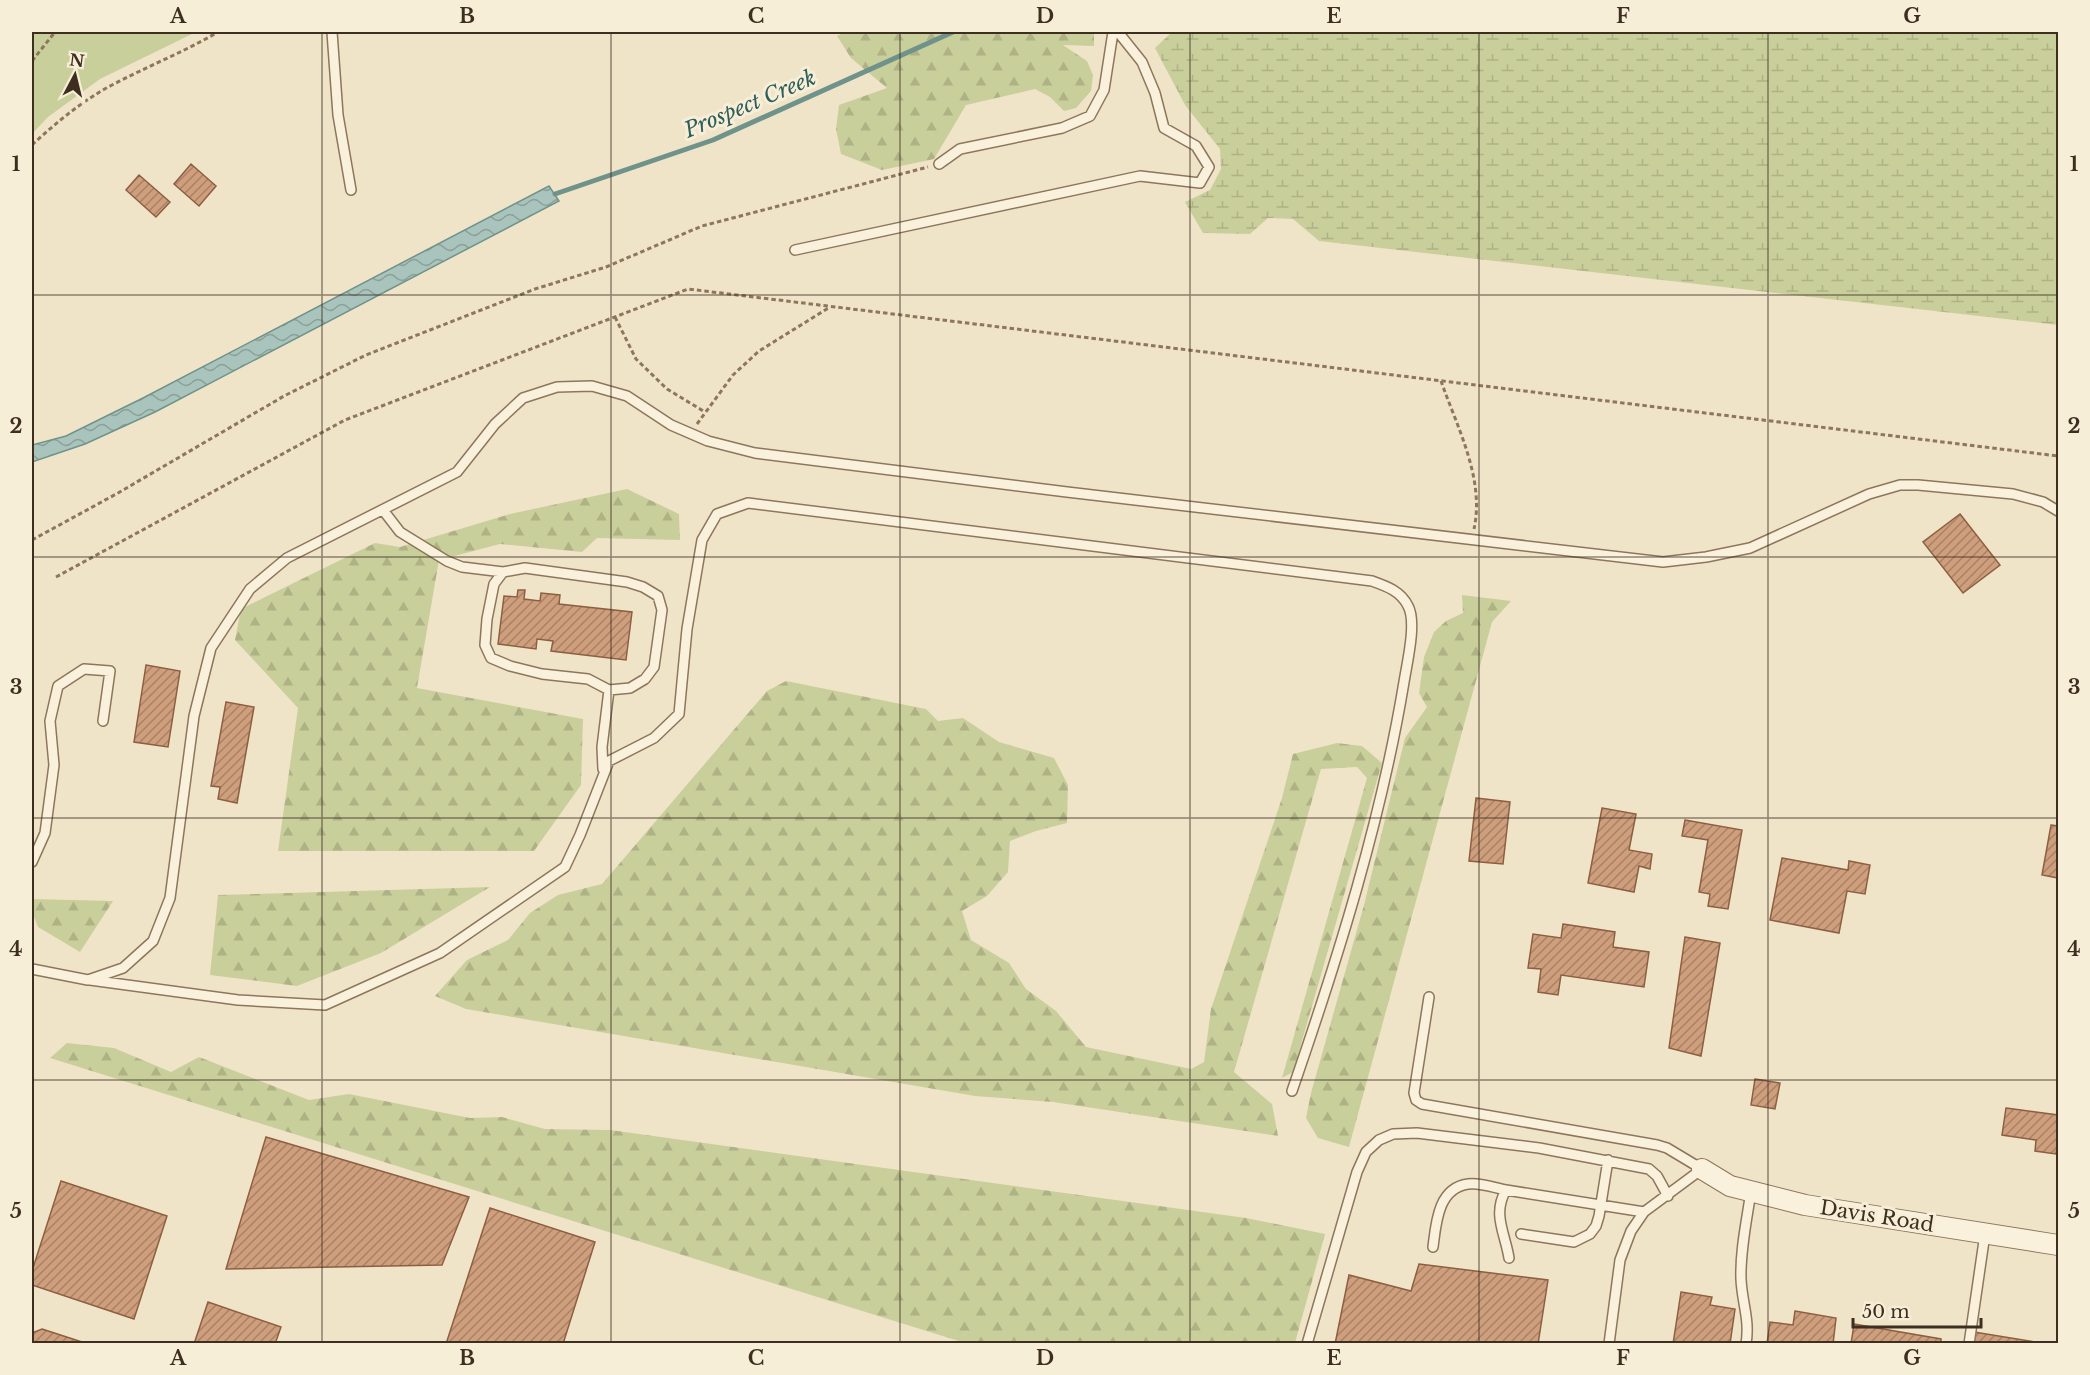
<svg xmlns="http://www.w3.org/2000/svg" width="2090" height="1375" font-family="'Libre Baskerville',serif">
<style>
.green{fill:#c9cf9b}
.forest{fill:url(#forest-firs)}
.wetland{fill:url(#wetland-marsh)}
.water{fill:url(#water-waves);stroke:#6f938a;stroke-width:1.5}
.lines{fill:none;stroke-linecap:round;stroke-linejoin:round}
.stream{stroke:#6f938a;stroke-width:5}
.building{fill:url(#building-hatch);stroke:#8d5f41;stroke-width:1.5}
.lane-casing{stroke:#8d765c;stroke-width:12}
.street-casing{stroke:#8d765c;stroke-width:22}
.path{stroke:#8d765c;stroke-width:3;stroke-dasharray:4.5 3;stroke-linecap:butt}
.lane{stroke:#faf1dc;stroke-width:9}
.street{stroke:#faf1dc;stroke-width:20}
.grid{fill:none;stroke:#3d2e20;stroke-width:1.5;stroke-opacity:0.55}
.labels{text-anchor:middle;stroke-width:6;stroke-linejoin:round;paint-order:stroke}
.street-label{font-size:20px;fill:#3d2e20;stroke:#f7eed8}
.water-label{font-size:21px;font-style:italic;fill:#2f5d5a;stroke:#f7eed8}
.neatline{fill:none;stroke:#3d2e20;stroke-width:2}
.grid-label{font-size:20px;text-anchor:middle;font-weight:bold;fill:#3d2e20}
</style>
<defs>
<pattern id="forest-firs" width="22" height="20" patternUnits="userSpaceOnUse" patternTransform="scale(1.5)"><rect width="22" height="20" fill="#c9cf9b"/><path d="M5 1l3.5 6h-7zM16 11l3.5 6h-7z" fill="#aeb285"/></pattern>
<pattern id="wetland-marsh" width="20" height="14" patternUnits="userSpaceOnUse" patternTransform="scale(1.5)"><rect width="20" height="14" fill="#c9cf9b"/><path d="M1 5h8M5 5V1M11 12h8M15 12V8" fill="none" stroke="#aeb285"/></pattern>
<pattern id="water-waves" width="16" height="10" patternUnits="userSpaceOnUse" patternTransform="scale(1.5)"><rect width="16" height="10" fill="#a9c4bc"/><path d="M0 5q4-4 8 0t8 0" fill="none" stroke="#8ba098"/></pattern>
<pattern id="building-hatch" width="6" height="6" patternUnits="userSpaceOnUse" patternTransform="scale(1.5)"><rect width="6" height="6" fill="#cf9f7d"/><path d="M-1 1l2-2M0 6l6-6M5 7l2-2" fill="none" stroke="#a98266"/></pattern>
</defs>
<rect width="100%" height="100%" fill="#f0e4c8"/>
<path class="green" d="M32 32H196L100 79 48 117 32 134Z"/>
<path class="forest" d="M845 32H1094V46L1063 45 1087 61 1093 75 1091 91 1076 108 1064 111 1050 97 1035 89 966 105 934 159 882 170 841 154 836 129 839 105 887 88 851 58 837 36Z
M627 489 679 514 680 540 597 538 582 552 500 544 439 560 417 688 583 719 581 785 534 851H278L298 708 235 640 241 609 375 543 400 547 510 514Z
M1462 595 1511 601 1492 622 1349 1147 1318 1138 1306 1118 1311 1093 1364 905 1405 738 1427 707 1419 693 1424 657 1434 632 1446 621 1463 613Z
M786 681 926 709 938 721 963 718 999 742 1054 758 1068 785 1067 823 1036 831 1010 841 1008 872 987 896 962 911 971 940 1009 963 1026 989 1056 1011 1086 1047 1191 1069 1204 1062 1211 1009 1282 798 1293 754 1337 743 1362 746 1382 763 1293 1072 1282 1078 1367 778 1357 767 1321 769 1234 1072 1272 1104 1278 1136 1053 1102 975 1096 466 1009 435 996 467 960 508 940 530 913 558 895 602 884 767 691Z
M490 887 381 953 297 986 210 975 218 895Z
M32 899 113 901 80 952 38 927 32 912Z
M67 1043 114 1048 171 1072 199 1057 309 1100 349 1094 470 1118 502 1117 545 1129 610 1130 1246 1218 1325 1234 1295 1343H965L50 1058Z"/>
<path class="wetland" d="M1172 32H2058V325L1319 241 1293 219 1268 218 1250 234 1203 233 1185 202 1210 190 1221 169 1220 149 1185 105 1155 48Z"/>
<path class="water" d="M549 186 559 201 155 412 85 444 32 462V445L66 436 143 398Z"/>
<g class="lines">
<path class="stream" d="M555 194 713 140 953 32"/>
</g>
<path class="building" d="M191 164 216 186 199 206 174 184Z
M139 175 170 202 156 217 126 190Z
M1960 514 2000 565 1963 593 1923 542Z
M518 590H525L524 599 540 601 541 593 560 595 559 604 632 612 626 660 551 651 553 641 537 639 536 649 498 644 504 596 517 597Z
M146 665 180 671 168 747 134 742Z
M226 702 254 707 237 803 218 799 220 787 211 786Z
M1476 798 1510 802 1503 864 1469 861Z
M1602 808 1636 814 1629 850 1652 854 1650 869 1639 866 1634 892 1588 883Z
M1685 820 1742 830 1728 909 1708 906 1710 894 1699 892 1708 840 1682 836Z
M2051 825 2058 826V878L2042 875Z
M1782 858 1848 870 1849 861 1870 865 1865 894 1847 891 1839 933 1770 920Z
M1563 924 1615 932 1613 947 1649 952 1644 987 1561 975 1558 995 1538 992 1541 969 1528 968 1533 934 1561 938Z
M1685 937 1720 943 1701 1056 1669 1048Z
M1755 1079 1780 1083 1775 1109 1751 1105Z
M2006 1108 2058 1115V1144L2056 1154 2035 1151 2036 1140 2002 1135Z
M266 1137 469 1197 442 1265 226 1269Z
M61 1181 167 1216 134 1319 32 1285V1271Z
M490 1208 595 1242 563 1344H446Z
M1419 1264 1548 1280 1538 1344H1335L1349 1275 1411 1291Z
M1681 1292 1712 1297 1710 1305 1735 1309 1730 1344H1673Z
M208 1302 281 1327 275 1344H194Z
M1795 1311 1836 1318 1833 1344H1767L1770 1322 1793 1325Z
M1854 1324 1941 1339V1344H1851Z
M42 1329 82 1342 86 1344H32V1333Z
M1974 1332 2047 1344H1972Z"/>
<g class="lines">
<g class="lane-casing">
<path id="lane" d="M332 32 338 115 351 190
M939 164 960 149 1062 128 1090 116 1104 90 1113 32
M795 250 1140 176 1200 183 1209 167 1196 146 1164 128 1155 93 1142 62 1118 32
M383 510 400 532 447 561 462 567 503 572
M525 568 627 582 643 587 658 596 662 610 654 667 645 679 630 688 609 690 588 679 542 674 510 666 491 658 485 645 487 619 494 584 503 572Z
M603 769 602 747 609 690
M32 862 45 833 54 765 50 721 58 686 84 669 110 671 103 721
M32 969 88 980 123 968 153 941 170 898 194 716 211 648 250 589 287 558 457 472 495 424 523 398 557 387 592 386 627 396 671 425 708 441 755 453 1067 492 1663 562 1706 557 1750 548 1869 494 1900 485H1918L2013 494 2043 502 2058 511
M90 980 238 1000 325 1005 440 953 565 867 580 835 609 761 654 738 679 714 687 629 702 540 717 514 748 503 1372 581C1386 586 1401 591 1408 606 1417 622 1407 663 1404 682 1381 821 1338 958 1292 1091
M1429 997 1414 1093 1416 1100 1422 1104 1657 1145 1667 1148 1702 1169 1644 1212 1631 1231 1620 1260 1609 1344
M1521 1234 1574 1242 1590 1234 1596 1226 1599 1216 1608 1160
M1433 1247C1436 1223 1438 1188 1468 1184 1479 1182 1495 1188 1506 1190
M1509 1258C1505 1233 1492 1214 1506 1190L1644 1212
M1307 1344 1357 1172 1366 1152 1379 1140 1393 1134 1417 1133 1539 1148 1649 1169 1657 1176 1668 1196
M1746 1344C1750 1319 1742 1303 1741 1279 1740 1250 1747 1219 1751 1191
M1969 1344 1985 1234"/>
</g>
<g class="street-casing">
<path id="street" d="M1702 1169 1730 1186 1805 1205 2058 1245"/>
</g>
<path class="path" d="M32 61 55 32
M32 145C57 122 83 100 114 84 148 66 184 52 218 32
M615 317 636 359 667 389 705 412
M1441 381C1457 427 1485 479 1474 529
M697 424 733 375 759 351 830 307
M32 540 118 493 284 396 366 355 535 289 606 267 702 226 928 167
M56 577 345 420 688 289 2058 456"/>
<use href="#lane" class="lane"/>
<use href="#street" class="street"/>
</g>
<path class="grid" d="M322 32V1344M611 32V1344M900 32V1344M1190 32V1344M1479 32V1344M1768 32V1344M32 295H2058M32 557H2058M32 818H2058M32 1080H2058"/>
<g class="labels">
<g class="street-label">
<text transform="translate(1877 1216) rotate(9)" y="7">Davis Road</text>
</g>
<g class="water-label">
<text transform="translate(750 104) rotate(-23)" y="7">Prospect Creek</text>
</g>
</g>
<rect width="2090" height="1375" fill="none" stroke="#f7eed8" stroke-width="66"/>
<g transform="translate(75 75) rotate(7)" stroke="#f7eed8" stroke-width="4.5" paint-order="stroke">
<path d="M0-4.5L10 22L0 15L-10 22Z" fill="#3d2e20"/>
<text y="-9" font-size="16" font-weight="bold" text-anchor="middle" fill="#3d2e20">N</text>
</g>
<path d="M1853 1318v9h128v-9" fill="none" stroke="#3d2e20" stroke-width="3"/>
<text x="1862" y="1318" font-size="18" fill="#3d2e20" stroke="#f7eed8" stroke-width="4.5" paint-order="stroke">50 m</text>
<rect x="33" y="33" width="2024" height="1309" class="neatline"/>
<g class="grid-label">
<text x="178" y="23">A</text>
<text x="467" y="23">B</text>
<text x="756" y="23">C</text>
<text x="1045" y="23">D</text>
<text x="1334" y="23">E</text>
<text x="1623" y="23">F</text>
<text x="1912" y="23">G</text>
<text x="16" y="171">1</text>
<text x="2074" y="171">1</text>
<text x="16" y="433">2</text>
<text x="2074" y="433">2</text>
<text x="16" y="694">3</text>
<text x="2074" y="694">3</text>
<text x="16" y="956">4</text>
<text x="2074" y="956">4</text>
<text x="16" y="1218">5</text>
<text x="2074" y="1218">5</text>
<text x="178" y="1365">A</text>
<text x="467" y="1365">B</text>
<text x="756" y="1365">C</text>
<text x="1045" y="1365">D</text>
<text x="1334" y="1365">E</text>
<text x="1623" y="1365">F</text>
<text x="1912" y="1365">G</text>
</g>
</svg>
